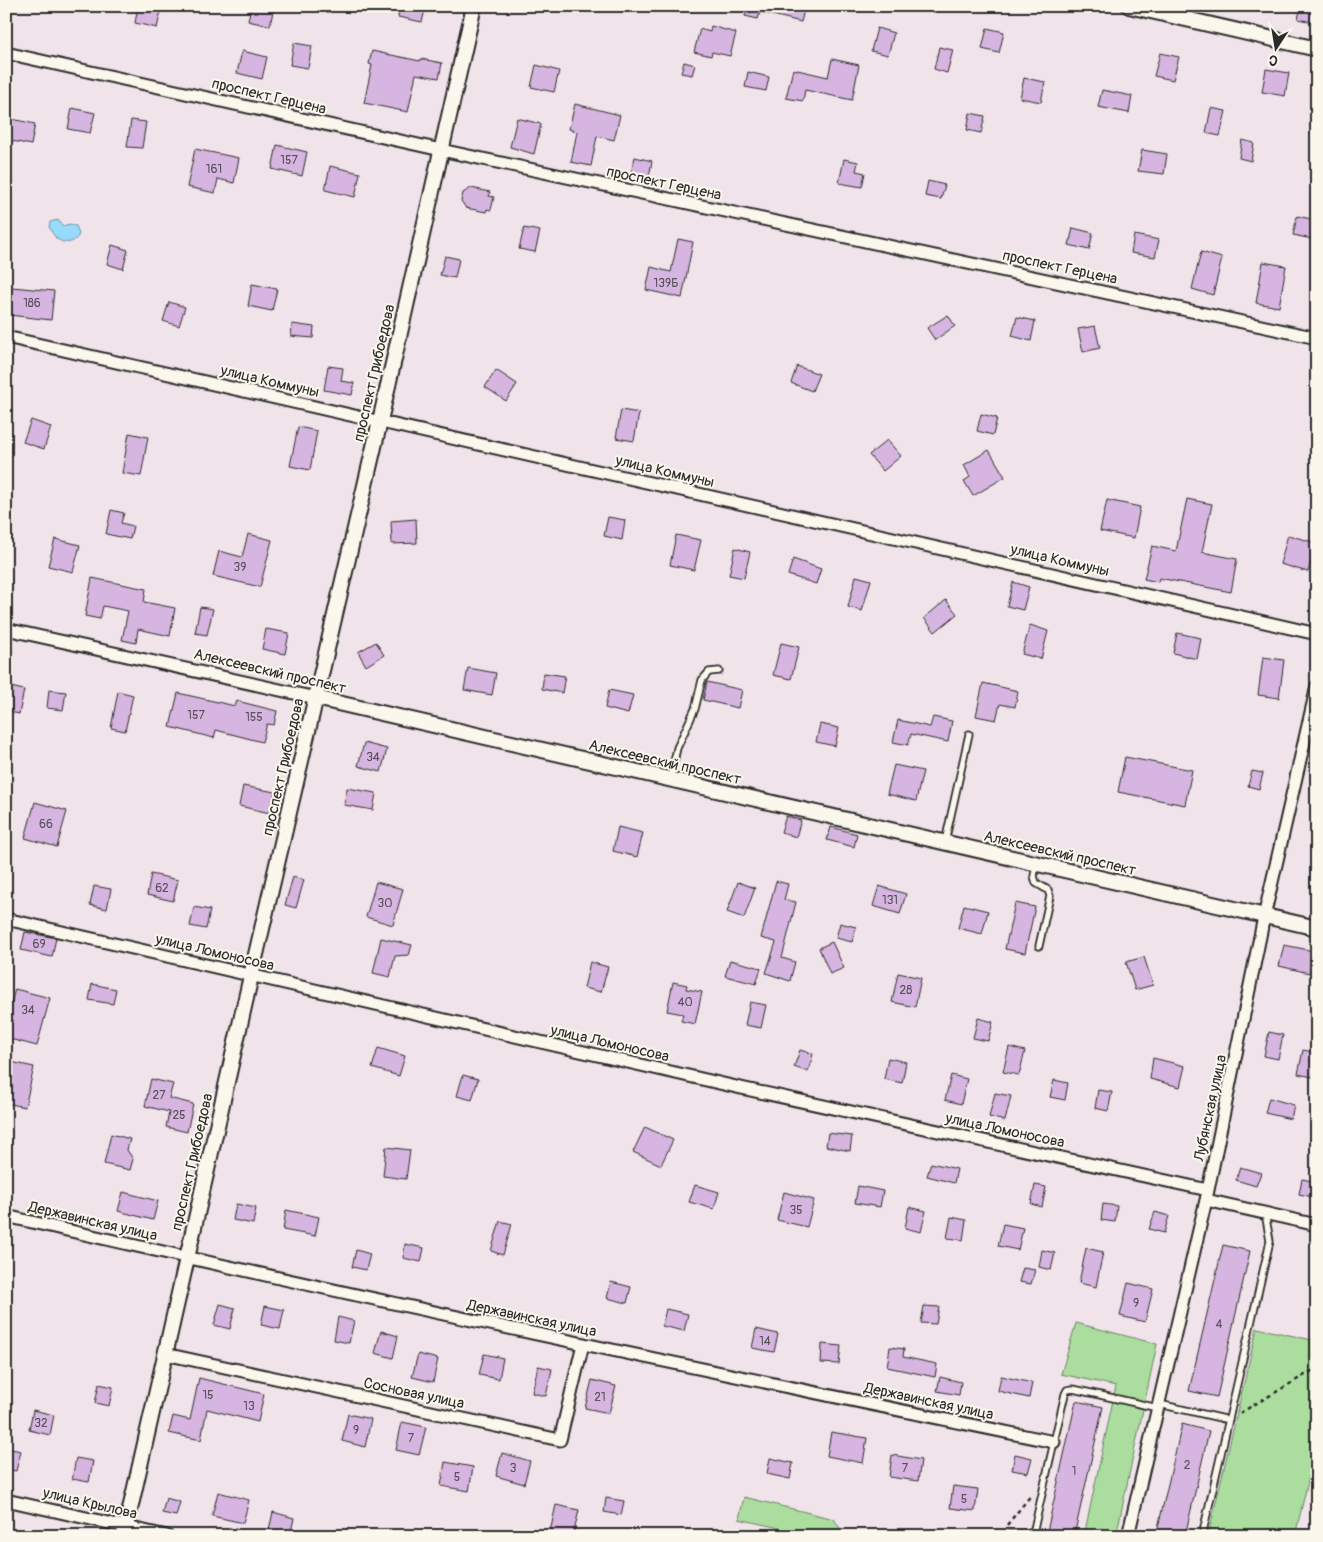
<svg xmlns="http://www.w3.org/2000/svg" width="1323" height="1542" font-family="Pangolin,sans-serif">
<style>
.green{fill:#aadd9e;stroke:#6a8464}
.water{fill:#97daf9;stroke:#6c94a7}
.building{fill:#d6b5e1;stroke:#2b2b2b}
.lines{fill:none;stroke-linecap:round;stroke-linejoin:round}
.service-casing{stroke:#2b2b2b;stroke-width:9}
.minor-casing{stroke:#2b2b2b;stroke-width:15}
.tertiary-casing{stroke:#2b2b2b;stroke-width:18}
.path{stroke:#2b2b2b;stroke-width:2.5;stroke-dasharray:4 4;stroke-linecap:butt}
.service{stroke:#fbf7ec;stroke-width:5.5}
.minor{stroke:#fbf7ec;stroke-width:11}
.tertiary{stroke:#fbf7ec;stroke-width:14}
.labels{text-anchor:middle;stroke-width:4;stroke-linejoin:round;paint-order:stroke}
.number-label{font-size:12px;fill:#564e58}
.street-label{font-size:15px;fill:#2b2b2b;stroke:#fbf7ec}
</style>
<rect width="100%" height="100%" fill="#f0e3e9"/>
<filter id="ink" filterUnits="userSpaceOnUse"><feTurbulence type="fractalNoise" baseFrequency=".02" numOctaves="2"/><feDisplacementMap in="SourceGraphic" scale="10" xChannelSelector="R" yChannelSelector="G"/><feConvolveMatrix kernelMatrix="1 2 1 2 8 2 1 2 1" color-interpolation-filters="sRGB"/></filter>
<g filter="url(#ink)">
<path class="green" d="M1076 1323 1157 1344 1116 1536H1084L1116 1386 1061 1374Z
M1257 1328 1317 1341V1443L1295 1536H1208Z
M744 1497 834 1519 845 1536H779V1528L739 1519Z"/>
<path class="water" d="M58 220 63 226 69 224 76 226 79 234C75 244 64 245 56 238 53 235 51 230 49 227L50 222Z"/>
<path class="building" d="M138 6H162L157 28 135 23Z
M251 6H274L270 26 248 21Z
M400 6H426L422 22 398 17Z
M747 6H805L801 22 760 12 758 19 745 16Z
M1301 6H1317V23L1298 19Z
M711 26 736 33 730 56 712 52 711 56 694 52 700 29 710 32Z
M877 28 894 33 888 55 871 51Z
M987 28 1004 32 999 53 982 49Z
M294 43 312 46 308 68 290 65Z
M939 47 953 50 947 73 934 69Z
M242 51 267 57 262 79 237 73Z
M372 51 420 61 421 59 442 63 439 78 416 74 408 112 364 103 372 65 369 64Z
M1160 53 1179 57 1173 80 1154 76Z
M832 59 859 65 852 100 805 90 803 101 786 98 793 69 828 77Z
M684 62 695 65 692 75 681 73Z
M536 65 559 71 554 92 531 87Z
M1266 69 1289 73 1285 96 1262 92Z
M748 72 769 77 766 91 745 87Z
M1024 78 1045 82 1041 102 1020 98Z
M1102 90 1132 96 1129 113 1098 107Z
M575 104 620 115 614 140 597 136 591 166 571 162 577 132 569 129Z
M72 108 95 113 90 133 68 129Z
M1211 108 1226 111 1220 136 1206 133Z
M970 113 985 116 981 133 967 130Z
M517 118 541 124 534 154 510 147Z
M12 119 35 124 31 145 8 140Z
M131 120 146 122 142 148 127 147Z
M1242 140 1254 143 1251 161 1239 158Z
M277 145 307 152 302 176 272 169Z
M195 149 239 158 234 183 218 179 215 193 187 187Z
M1142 150 1167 154 1164 174 1138 171Z
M635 157 652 161 649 177 631 173Z
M844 159 858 162 856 171 865 173 862 187 839 183Z
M330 166 360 173 355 197 325 190Z
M928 181 945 185 941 199 925 196Z
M471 188 490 192 489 196 494 197 491 210 487 209 486 212 466 208 461 201 463 193Z
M1297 216 1316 220 1312 239 1293 235Z
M524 228 540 231 535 252 519 249Z
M1073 228 1093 233 1089 250 1069 245Z
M1134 235 1159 240 1155 257 1131 253Z
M678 239 693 242 682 298 646 290 651 267 671 272Z
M112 245 128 250 123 269 107 264Z
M1201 252 1222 258 1213 295 1192 289Z
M445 256 459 259 455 278 440 275Z
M1263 262 1286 266 1279 307 1256 303Z
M252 284 277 289 272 311 248 306Z
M12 287 54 291 51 320 9 315Z
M169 302 185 307 179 326 163 321Z
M948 315 955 326 935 340 927 328Z
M1017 317 1035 321 1031 341 1012 336Z
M292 324 314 327 313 338 291 336Z
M1095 326 1100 348 1083 352 1078 329Z
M328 366 343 368 341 381 354 383 352 395 324 390Z
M797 366 819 374 812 391 791 383Z
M496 370 517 384 506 401 485 387Z
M621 410 639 413 634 441 616 438Z
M981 414 997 418 993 435 977 431Z
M31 420 51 427 44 449 23 442Z
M298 427 317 431 310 470 290 466Z
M129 433 148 437 141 476 122 473Z
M887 440 901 456 883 471 869 455Z
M989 450 1005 477 973 496 964 481 970 477 964 465Z
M1187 499 1212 504 1202 552 1237 559 1231 592 1159 578 1158 582 1144 579 1152 546 1176 551Z
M1107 500 1140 507 1134 538 1100 531Z
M111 510 124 513 121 523 133 526 130 539 106 534Z
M608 517 625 520 622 540 604 536Z
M416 519 417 543 392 544 391 521Z
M248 534 272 540 260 587 213 576 219 551 242 557Z
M676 535 701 540 694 570 670 565Z
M1288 535 1316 543 1308 572 1280 564Z
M55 539 80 545 73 572 48 566Z
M735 548 750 552 744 578 729 575Z
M793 559 821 569 816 584 788 575Z
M856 576 871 580 862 611 848 607Z
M92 578 146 589 144 602 175 608 170 636 138 629 136 643 122 640 128 611 103 606 100 619 85 616Z
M1013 582 1029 587 1023 610 1007 606Z
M946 600 957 614 935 632 924 618Z
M200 607 213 609 207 635 195 633Z
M1030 625 1048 631 1041 659 1022 654Z
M266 629 289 633 285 654 262 649Z
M1177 633 1201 638 1197 659 1173 653Z
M376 642 384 655 366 666 358 652Z
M781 643 799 647 791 679 773 675Z
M1263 657 1284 660 1279 698 1258 695Z
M468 668 496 673 492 695 464 690Z
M544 673 565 676 562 693 542 689Z
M707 682 742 690 738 708 703 700Z
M983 683 1018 691 1015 707 1000 704 996 720 976 716Z
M6 686 24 690 19 714 6 711Z
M49 690 66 692 63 710 47 708Z
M609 690 633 695 628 714 605 708Z
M118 691 133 695 125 731 111 728Z
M178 693 235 706 237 701 277 711 274 725 267 724 262 742 216 730 214 738 170 727Z
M933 717 952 721 948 742 911 734 908 745 893 742 898 720 930 727Z
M820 724 839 728 835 746 816 742Z
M364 743 387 749 381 772 358 766Z
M1125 757 1192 770 1185 805 1118 792Z
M894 765 923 771 916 801 887 794Z
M1252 771 1263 773 1259 789 1248 786Z
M243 786 275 792 270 813 239 806Z
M347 788 376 793 373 810 344 805Z
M35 802 67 811 57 847 25 838Z
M786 816 801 820 796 837 781 832Z
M618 827 643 833 637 857 613 851Z
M831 827 857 834 854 847 827 840Z
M151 874 178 880 173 901 147 895Z
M293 877 304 880 296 908 285 905Z
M776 881 788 884 784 900 796 902 782 958 795 962 790 981 766 973 776 942 761 938Z
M376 882 403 889 393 925 366 917Z
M738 882 755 888 744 918 727 912Z
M94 886 111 889 107 909 90 905Z
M879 886 906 894 900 914 873 906Z
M1015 903 1035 907 1025 953 1005 949Z
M964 905 988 911 982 934 958 928Z
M194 907 210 910 206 929 190 926Z
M840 923 856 927 852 942 836 938Z
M25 932 56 938 52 957 21 950Z
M381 938 412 945 409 955 395 956 390 977 373 973Z
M832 942 844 968 830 974 819 948Z
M1284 945 1314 951 1309 973 1279 966Z
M1144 957 1153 985 1135 990 1126 962Z
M730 960 761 968 756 984 725 976Z
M590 962 608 967 601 992 584 988Z
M898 973 921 978 915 1007 892 1002Z
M673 982 687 985 686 989 702 992 695 1024 681 1021 683 1014 667 1011Z
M92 984 116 989 113 1004 89 1000Z
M15 989 50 998 37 1046 6 1038V1022Z
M750 1002 766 1005 761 1028 745 1025Z
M978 1018 993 1022 988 1041 973 1038Z
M1269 1032 1283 1035 1278 1059 1264 1056Z
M1009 1047 1025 1051 1019 1075 1003 1072Z
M378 1048 405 1056 399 1076 372 1068Z
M800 1050 813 1054 808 1072 794 1067Z
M1303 1050 1317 1053V1078L1298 1074Z
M888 1058 906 1062 902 1083 884 1079Z
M1153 1058 1185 1066 1180 1087 1150 1079Z
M6 1061 34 1067 25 1107 6 1103Z
M463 1075 478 1079 472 1100 457 1096Z
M951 1075 967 1079 961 1104 945 1100Z
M151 1079 173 1084 169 1098 193 1104 187 1132 166 1127 169 1112 145 1106Z
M1054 1080 1068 1083 1065 1100 1050 1097Z
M1098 1090 1112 1092 1108 1111 1095 1108Z
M995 1093 1011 1096 1005 1121 989 1117Z
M1269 1098 1294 1105 1291 1119 1265 1113Z
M645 1127 673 1140 661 1165 633 1152Z
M828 1133 852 1136 850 1151 826 1146Z
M111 1134 130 1139 127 1150 133 1159 130 1170 104 1164Z
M386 1147 410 1150 406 1179 383 1176Z
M931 1163 957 1169 954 1183 927 1176Z
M1240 1167 1261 1173 1256 1186 1236 1180Z
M1302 1179 1317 1182V1198L1299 1194Z
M695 1185 719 1192 714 1209 689 1202Z
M1035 1185 1046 1187 1042 1207 1031 1204Z
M858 1186 883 1191 880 1207 855 1203Z
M123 1192 158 1201 153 1220 118 1211Z
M784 1192 814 1200 807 1227 777 1220Z
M236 1204 256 1208 253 1224 233 1220Z
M1103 1204 1117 1206 1115 1222 1101 1220Z
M909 1207 926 1211 921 1232 905 1228Z
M286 1210 319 1217 315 1236 283 1230Z
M1155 1212 1169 1216 1164 1233 1149 1229Z
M951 1217 966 1220 963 1240 947 1238Z
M500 1221 512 1224 503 1255 491 1251Z
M1003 1224 1023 1228 1018 1250 998 1246Z
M405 1244 424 1248 421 1262 403 1258Z
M1223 1245 1250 1251 1217 1397 1189 1391Z
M1086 1248 1103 1252 1096 1287 1079 1283Z
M356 1250 370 1254 366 1270 352 1267Z
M1042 1250 1055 1253 1051 1270 1039 1267Z
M1023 1268 1035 1270 1031 1284 1019 1282Z
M611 1282 631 1287 627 1303 607 1298Z
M1128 1283 1153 1289 1145 1322 1120 1316Z
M220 1304 235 1308 230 1329 214 1325Z
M265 1306 284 1310 280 1329 261 1325Z
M924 1306 939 1307 936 1324 921 1323Z
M666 1309 688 1314 684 1331 662 1326Z
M338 1317 354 1321 349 1343 334 1340Z
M756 1329 778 1334 774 1352 752 1348Z
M381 1331 398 1336 393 1358 375 1353Z
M822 1344 841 1346 839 1364 821 1363Z
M890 1347 904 1349 903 1357 937 1364 935 1377 887 1367Z
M418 1354 438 1359 433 1382 412 1377Z
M484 1354 503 1358 499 1379 479 1375Z
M538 1366 552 1369 546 1396 532 1393Z
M1001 1376 1032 1383 1029 1398 998 1391Z
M940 1377 961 1382 959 1395 937 1391Z
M199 1378 264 1394 258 1422 207 1409 201 1440 169 1433 173 1416 190 1420Z
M592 1380 616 1386 609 1413 585 1408Z
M99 1384 113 1387 109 1406 95 1403Z
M1076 1401 1103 1407 1074 1536H1046Z
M33 1410 54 1415 50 1435 29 1430Z
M348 1414 371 1419 365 1447 342 1441Z
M402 1422 426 1427 419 1455 396 1450Z
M1182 1424 1209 1431 1185 1536H1156Z
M831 1432 867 1438 863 1463 827 1456Z
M6 1448 21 1451 16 1471 6 1469Z
M502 1453 530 1461 524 1484 496 1476Z
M1015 1454 1032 1458 1028 1473 1012 1470Z
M892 1455 921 1460 918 1481 889 1477Z
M76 1458 93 1461 89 1482 72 1479Z
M770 1458 793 1463 790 1479 767 1474Z
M445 1462 473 1467 469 1491 441 1486Z
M953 1486 978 1489 975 1511 950 1508Z
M218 1492 249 1500 243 1523 212 1516Z
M166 1498 180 1502 176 1516 162 1513Z
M606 1498 624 1501 621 1515 604 1512Z
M556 1505 579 1510 573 1536H564L550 1532Z
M273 1512 294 1518 290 1536 269 1530Z"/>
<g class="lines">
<g class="service-casing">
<path id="service" d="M1184 19 1186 6
M670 780 677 748 695 709 702 680 709 672 719 671
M945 842 969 734
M1036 865 1034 876 1036 883 1048 890 1050 896 1039 946
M1159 1404 1229 1420
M996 1536 1030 1533 1034 1529 1065 1394 1067 1390 1073 1389 1158 1408
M1202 1536 1270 1241 1265 1213"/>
</g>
<g class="minor-casing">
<path id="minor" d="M6 53 441 150 1317 338
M6 337 1317 634
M6 629 316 698
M6 919 732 1086 1208 1190
M1206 1200 1317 1225
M6 1216C354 1297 704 1370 1054 1442
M165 1354 560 1440 583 1344
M6 1500 167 1536
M1128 1536 1206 1200 1264 917 1317 686"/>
</g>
<g class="tertiary-casing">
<path id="tertiary" d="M1129 6 1317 49
M316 698 1317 928
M124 1536 251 976 380 421 474 6"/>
</g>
<path class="path" d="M1240 1413 1317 1368
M1007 1525 1032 1494"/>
<use href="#service" class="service"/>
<use href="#minor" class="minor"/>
<use href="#tertiary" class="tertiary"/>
</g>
</g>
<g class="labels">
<g class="number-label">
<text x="289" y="164">157</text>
<text x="214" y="173">161</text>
<text x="666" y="287">139Б</text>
<text x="32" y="307">186</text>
<text x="240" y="571">39</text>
<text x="196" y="719">157</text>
<text x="254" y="721">155</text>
<text x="373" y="761">34</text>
<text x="46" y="828">66</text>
<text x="162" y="892">62</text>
<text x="890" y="904">131</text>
<text x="385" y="907">30</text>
<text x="39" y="948">69</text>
<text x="906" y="994">28</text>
<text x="685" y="1006">40</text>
<text x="28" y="1014">34</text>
<text x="159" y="1099">27</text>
<text x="179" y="1119">25</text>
<text x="796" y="1214">35</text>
<text x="1136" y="1307">9</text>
<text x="1219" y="1328">4</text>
<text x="765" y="1345">14</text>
<text x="208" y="1399">15</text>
<text x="600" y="1401">21</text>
<text x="249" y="1410">13</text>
<text x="41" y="1427">32</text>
<text x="356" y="1434">9</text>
<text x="411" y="1442">7</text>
<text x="1187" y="1469">2</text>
<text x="513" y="1472">3</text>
<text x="905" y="1472">7</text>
<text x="1074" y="1475">1</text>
<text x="457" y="1481">5</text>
<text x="964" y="1503">5</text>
</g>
<g class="street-label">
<text transform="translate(269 96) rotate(13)" y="5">проспект Герцена</text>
<text transform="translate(664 183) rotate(12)" y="5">проспект Герцена</text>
<text transform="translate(1060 267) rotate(12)" y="5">проспект Герцена</text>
<text transform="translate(374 373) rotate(-77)" y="5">проспект Грибоедова</text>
<text transform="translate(270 381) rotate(13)" y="5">улица Коммуны</text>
<text transform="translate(665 471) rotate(13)" y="5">улица Коммуны</text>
<text transform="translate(1060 560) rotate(13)" y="5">улица Коммуны</text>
<text transform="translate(270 671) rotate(13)" y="5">Алексеевский проспект</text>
<text transform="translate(665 762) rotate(13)" y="5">Алексеевский проспект</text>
<text transform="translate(283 767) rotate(-77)" y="5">проспект Грибоедова</text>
<text transform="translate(1060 853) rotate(13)" y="5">Алексеевский проспект</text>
<text transform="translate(215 952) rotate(13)" y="5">улица Ломоносова</text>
<text transform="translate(610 1043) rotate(13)" y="5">улица Ломоносова</text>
<text transform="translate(1210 1108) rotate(-78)" y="5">Лубянская улица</text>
<text transform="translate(1005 1130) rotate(12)" y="5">улица Ломоносова</text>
<text transform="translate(192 1162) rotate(-77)" y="5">проспект Грибоедова</text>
<text transform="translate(93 1221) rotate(13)" y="5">Державинская улица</text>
<text transform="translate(532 1318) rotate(12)" y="5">Державинская улица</text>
<text transform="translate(414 1393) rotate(12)" y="5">Сосновая улица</text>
<text transform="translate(929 1401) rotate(12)" y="5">Державинская улица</text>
<text transform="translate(90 1503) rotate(13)" y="5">улица Крылова</text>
</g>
</g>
<rect width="1323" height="1542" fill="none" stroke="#fbf7ec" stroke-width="25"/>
<rect x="12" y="12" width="1298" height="1517" fill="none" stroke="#2b2b2b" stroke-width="2" filter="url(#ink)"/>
<g transform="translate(1276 48) rotate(192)" stroke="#fbf7ec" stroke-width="4" paint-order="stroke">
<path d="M0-4L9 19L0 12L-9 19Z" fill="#2b2b2b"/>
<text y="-8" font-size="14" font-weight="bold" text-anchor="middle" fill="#2b2b2b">С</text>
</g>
</svg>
